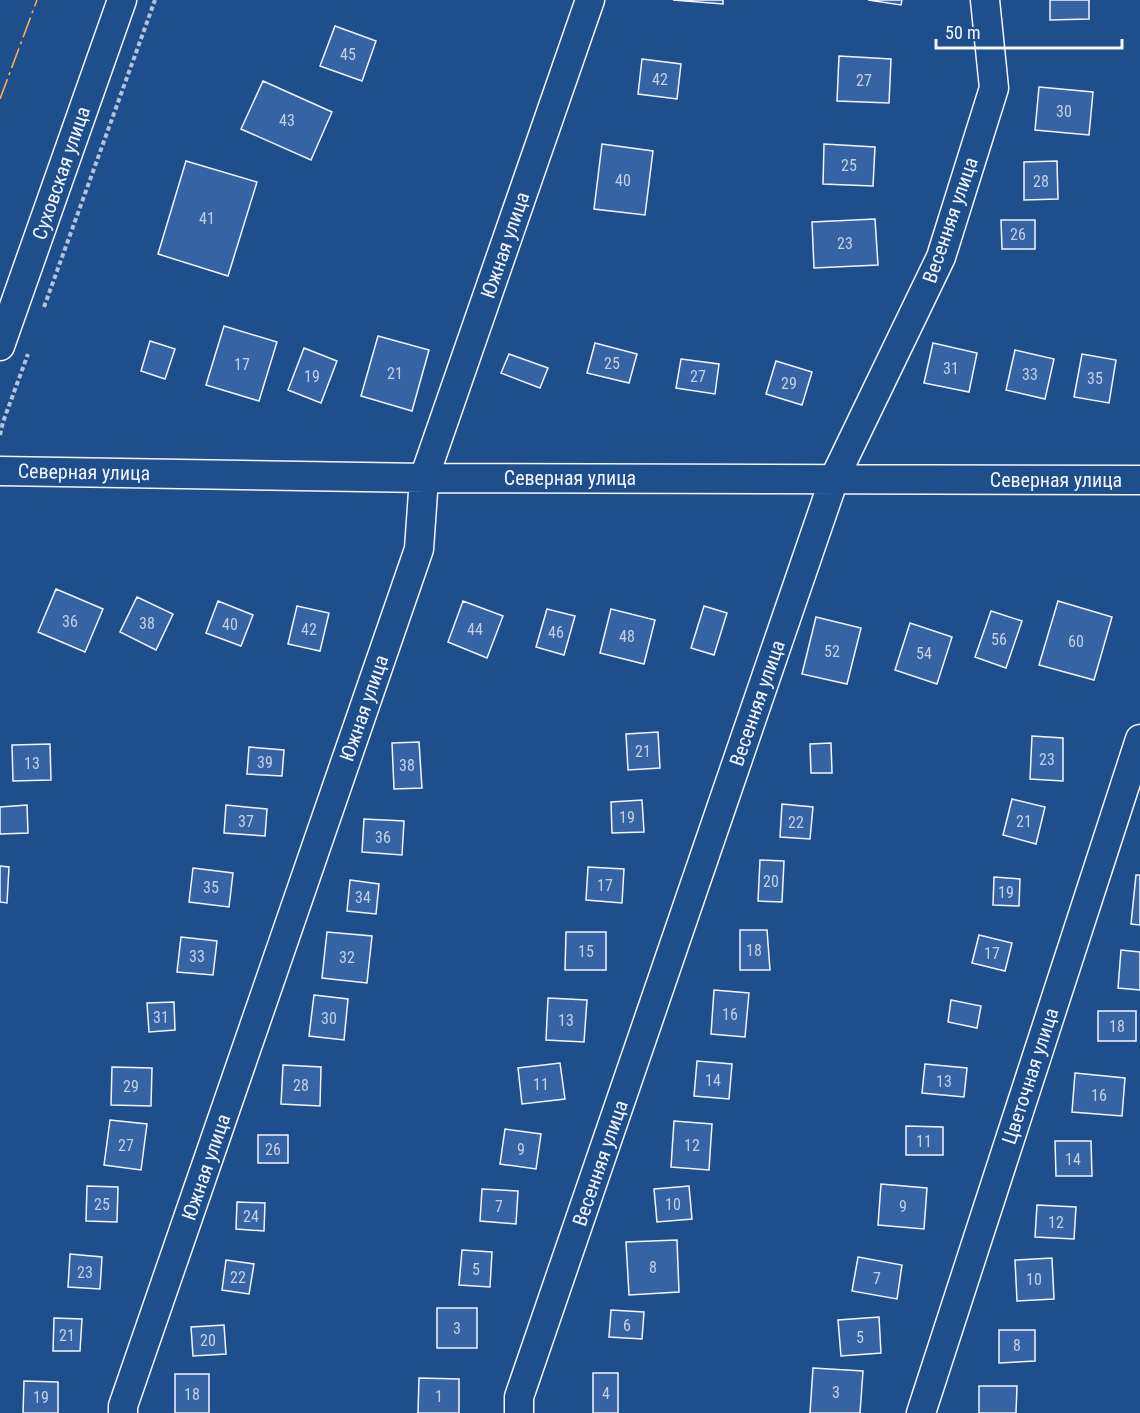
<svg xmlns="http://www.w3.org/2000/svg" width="1140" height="1413" font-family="'Roboto Condensed',sans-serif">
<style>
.building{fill:#3563a3;stroke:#f2f6ff;stroke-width:1.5}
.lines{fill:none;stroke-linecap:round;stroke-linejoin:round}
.minor-casing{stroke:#f2f6ff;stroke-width:31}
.path{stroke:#b3c4dc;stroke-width:4;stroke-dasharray:4.5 3;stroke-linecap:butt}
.minor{stroke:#1f4e8c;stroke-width:28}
.power{stroke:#ffb74d;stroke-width:1.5;stroke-dasharray:21 4.5 3 4.5;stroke-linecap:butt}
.labels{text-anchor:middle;stroke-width:4.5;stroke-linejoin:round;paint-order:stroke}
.number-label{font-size:16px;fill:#c3d1e8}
.street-label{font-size:20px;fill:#f2f6ff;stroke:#1f4e8c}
</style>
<rect width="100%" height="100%" fill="#1f4e8c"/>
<path class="building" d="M673 0H723V4Z
M868 0H902L901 5Z
M1050 0H1089V19L1050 20Z
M335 26 376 41 362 81 320 66Z
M839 56 891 59 889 103 837 101Z
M642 59 681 64 677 99 638 94Z
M263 81 332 112 311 160 241 129Z
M1039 87 1093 92 1089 135 1035 130Z
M602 144 653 151 645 215 594 209Z
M824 144 875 147 873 186 823 184Z
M186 161 257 182 228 276 158 254Z
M1057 161 1058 199 1024 200V162Z
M875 219 878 265 814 268 812 222Z
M1001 220H1035V249H1002Z
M224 326 277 342 259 401 206 385Z
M378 336 429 350 412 411 361 396Z
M150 341 175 349 165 379 141 371Z
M595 343 637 354 629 383 587 373Z
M933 343 977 353 969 392 924 383Z
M304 348 337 361 321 403 288 390Z
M1015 350 1054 359 1045 399 1006 390Z
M509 354 548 368 540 388 501 373Z
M1082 354 1116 360 1109 403 1074 397Z
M681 359 719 364 715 394 676 388Z
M776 361 812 372 802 405 766 394Z
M56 589 103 609 85 652 38 632Z
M137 597 173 614 156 650 120 632Z
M218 601 253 615 241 646 206 633Z
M463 601 503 616 487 658 448 642Z
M1058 601 1112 617 1094 680 1039 665Z
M297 606 329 613 320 651 288 644Z
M704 606 727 613 714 655 691 648Z
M547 609 575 616 564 655 536 647Z
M611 609 655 620 644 664 600 653Z
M991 611 1022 621 1006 668 975 657Z
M816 617 861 628 847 684 802 674Z
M910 623 952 637 937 684 895 670Z
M658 732 660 768 628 770 626 734Z
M1032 736 1063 738V781L1030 779Z
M419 742 422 788 394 789 392 743Z
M831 743 832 773H811L810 744Z
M50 744 51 780 13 781 12 745Z
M249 747 284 750 282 776 247 774Z
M1012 799 1045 807 1036 844 1003 835Z
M642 800 644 832 612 833 611 802Z
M782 804 813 807 810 839 780 837Z
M27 805 28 833 0 834V807Z
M226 805 267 809 265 836 224 833Z
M364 819 404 821 402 855 362 852Z
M760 860 784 861 782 902 758 901Z
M0 866 9 867 7 903 0 902Z
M588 867 624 869 622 903 586 900Z
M193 868 233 873 229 907 189 902Z
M1136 875H1140V925L1131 924Z
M994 877 1020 879 1019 906 993 905Z
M350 880 379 884 376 914 347 911Z
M740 930H767L770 970H740Z
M327 932 372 936 367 983 322 978Z
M566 932H606V970H565Z
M979 935 1012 943 1005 971 972 963Z
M181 937 217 941 213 975 177 972Z
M1121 950 1140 952V990L1118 988Z
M714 990 749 993 745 1037 711 1034Z
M314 995 348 999 344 1040 309 1036Z
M548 998 587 1000 584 1042 546 1040Z
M951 1000 981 1006 977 1028 948 1022Z
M174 1002 175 1030 149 1032 147 1003Z
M1098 1011H1136V1041H1098Z
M697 1061 732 1064 729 1099 694 1096Z
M560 1063 565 1099 522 1104 518 1068Z
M925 1064 967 1068 964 1097 922 1093Z
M283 1065 321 1067 320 1106 281 1104Z
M112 1067 152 1068 151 1106 111 1105Z
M1075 1073 1125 1078 1122 1116 1072 1112Z
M110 1120 147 1124 141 1170 104 1165Z
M674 1121 712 1124 709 1170 671 1167Z
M906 1126 943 1127V1155H906Z
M505 1129 541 1134 536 1169 500 1164Z
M258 1135H288V1163H258Z
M1055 1141H1091L1092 1176H1056Z
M881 1184 927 1188 924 1229 878 1225Z
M87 1186 118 1187 117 1222 86 1221Z
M689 1186 692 1219 657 1222 654 1189Z
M482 1189 518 1191 516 1224 480 1221Z
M237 1202 265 1203 264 1231 236 1229Z
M1037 1205 1076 1207 1074 1239 1035 1237Z
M677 1240 679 1292 629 1295 626 1242Z
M462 1250 492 1252 490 1287 459 1285Z
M70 1254 102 1257 100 1289 68 1287Z
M858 1257 902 1265 897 1299 852 1291Z
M1052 1258 1054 1299 1017 1301 1015 1260Z
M226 1260 254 1264 249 1294 222 1290Z
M437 1308H477V1348H437Z
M611 1310 644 1312 642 1339 609 1337Z
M879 1317 881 1353 841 1356 838 1320Z
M54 1318 82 1319 80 1351H53Z
M224 1325 226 1354 193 1356 191 1327Z
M999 1330H1035V1361L999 1363Z
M813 1368 863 1371 860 1413H810Z
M593 1373H618V1413H593Z
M175 1374H209V1413H175Z
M419 1378 459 1379V1413H418Z
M24 1381 58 1382V1413H23Z
M979 1386H1017L1016 1413H979Z"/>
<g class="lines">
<g class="minor-casing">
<path id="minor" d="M0 346 122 0
M0 471 424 478 1140 480
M123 1413V1406L419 549 424 478 590 0
M519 1413V1397L834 479 941 257 994 88 985 0
M921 1413 1140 739"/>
</g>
<path class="path" d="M44 307 155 0
M0 435 3 422 28 354"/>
<use href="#minor" class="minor"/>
<path class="power" d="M0 99 37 0"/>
</g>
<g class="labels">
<g class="number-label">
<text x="348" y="60">45</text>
<text x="660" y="85">42</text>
<text x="864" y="86">27</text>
<text x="1064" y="117">30</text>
<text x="287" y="126">43</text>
<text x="849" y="171">25</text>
<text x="623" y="186">40</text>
<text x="1041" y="187">28</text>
<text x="207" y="224">41</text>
<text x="1018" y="240">26</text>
<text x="845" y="249">23</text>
<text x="612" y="369">25</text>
<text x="242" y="370">17</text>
<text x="951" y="374">31</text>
<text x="395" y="379">21</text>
<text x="1030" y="380">33</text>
<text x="312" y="382">19</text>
<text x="698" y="382">27</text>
<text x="1095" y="384">35</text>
<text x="789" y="389">29</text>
<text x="70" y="627">36</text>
<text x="147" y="629">38</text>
<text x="230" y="630">40</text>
<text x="309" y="635">42</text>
<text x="475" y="635">44</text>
<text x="556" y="638">46</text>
<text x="627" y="642">48</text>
<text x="999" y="645">56</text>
<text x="1076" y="647">60</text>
<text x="832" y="657">52</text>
<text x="924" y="659">54</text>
<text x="643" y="757">21</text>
<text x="1047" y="765">23</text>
<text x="265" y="768">39</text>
<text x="32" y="769">13</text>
<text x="407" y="771">38</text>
<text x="627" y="823">19</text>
<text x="246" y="827">37</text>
<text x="1024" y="827">21</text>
<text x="796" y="828">22</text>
<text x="383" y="843">36</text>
<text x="771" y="887">20</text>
<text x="605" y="891">17</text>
<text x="211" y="893">35</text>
<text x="1006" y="898">19</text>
<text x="363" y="903">34</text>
<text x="754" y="956">18</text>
<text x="586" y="957">15</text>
<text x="992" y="959">17</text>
<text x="197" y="962">33</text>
<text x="347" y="963">32</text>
<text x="730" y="1020">16</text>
<text x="161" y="1023">31</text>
<text x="329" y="1024">30</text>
<text x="566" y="1026">13</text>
<text x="1117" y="1032">18</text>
<text x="713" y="1086">14</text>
<text x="944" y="1087">13</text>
<text x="541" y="1090">11</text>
<text x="301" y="1091">28</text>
<text x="131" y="1092">29</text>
<text x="1099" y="1101">16</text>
<text x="924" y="1147">11</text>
<text x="126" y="1151">27</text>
<text x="692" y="1151">12</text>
<text x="273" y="1155">26</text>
<text x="521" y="1155">9</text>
<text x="1073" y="1165">14</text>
<text x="102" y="1210">25</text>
<text x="673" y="1210">10</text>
<text x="499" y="1212">7</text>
<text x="903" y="1212">9</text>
<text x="251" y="1222">24</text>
<text x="1056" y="1228">12</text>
<text x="653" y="1273">8</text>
<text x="476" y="1275">5</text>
<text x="85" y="1278">23</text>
<text x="238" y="1283">22</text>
<text x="877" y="1284">7</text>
<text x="1034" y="1285">10</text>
<text x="627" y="1331">6</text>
<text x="457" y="1334">3</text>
<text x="67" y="1341">21</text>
<text x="860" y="1343">5</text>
<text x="208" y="1346">20</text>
<text x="1017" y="1351">8</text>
<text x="836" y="1398">3</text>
<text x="606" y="1399">4</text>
<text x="192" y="1400">18</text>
<text x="439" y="1402">1</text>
<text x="41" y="1403">19</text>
</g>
<g class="street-label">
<text transform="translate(61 173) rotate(-71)" y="7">Суховская улица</text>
<text transform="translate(950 220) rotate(-71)" y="7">Весенняя улица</text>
<text transform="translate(505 245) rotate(-71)" y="7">Южная улица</text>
<text transform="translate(84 472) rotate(1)" y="7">Северная улица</text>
<text x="570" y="485">Северная улица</text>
<text x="1056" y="487">Северная улица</text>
<text transform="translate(757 703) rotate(-71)" y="7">Весенняя улица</text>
<text transform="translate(364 708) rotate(-71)" y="7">Южная улица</text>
<text transform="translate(1030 1076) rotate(-72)" y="7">Цветочная улица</text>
<text transform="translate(600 1163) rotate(-71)" y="7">Весенняя улица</text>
<text transform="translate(206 1167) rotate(-71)" y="7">Южная улица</text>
</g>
</g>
<path d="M936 39v9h186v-9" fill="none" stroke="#f2f6ff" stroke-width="3"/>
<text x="945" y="39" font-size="18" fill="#f2f6ff" stroke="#1f4e8c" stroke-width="4.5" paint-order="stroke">50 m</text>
</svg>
